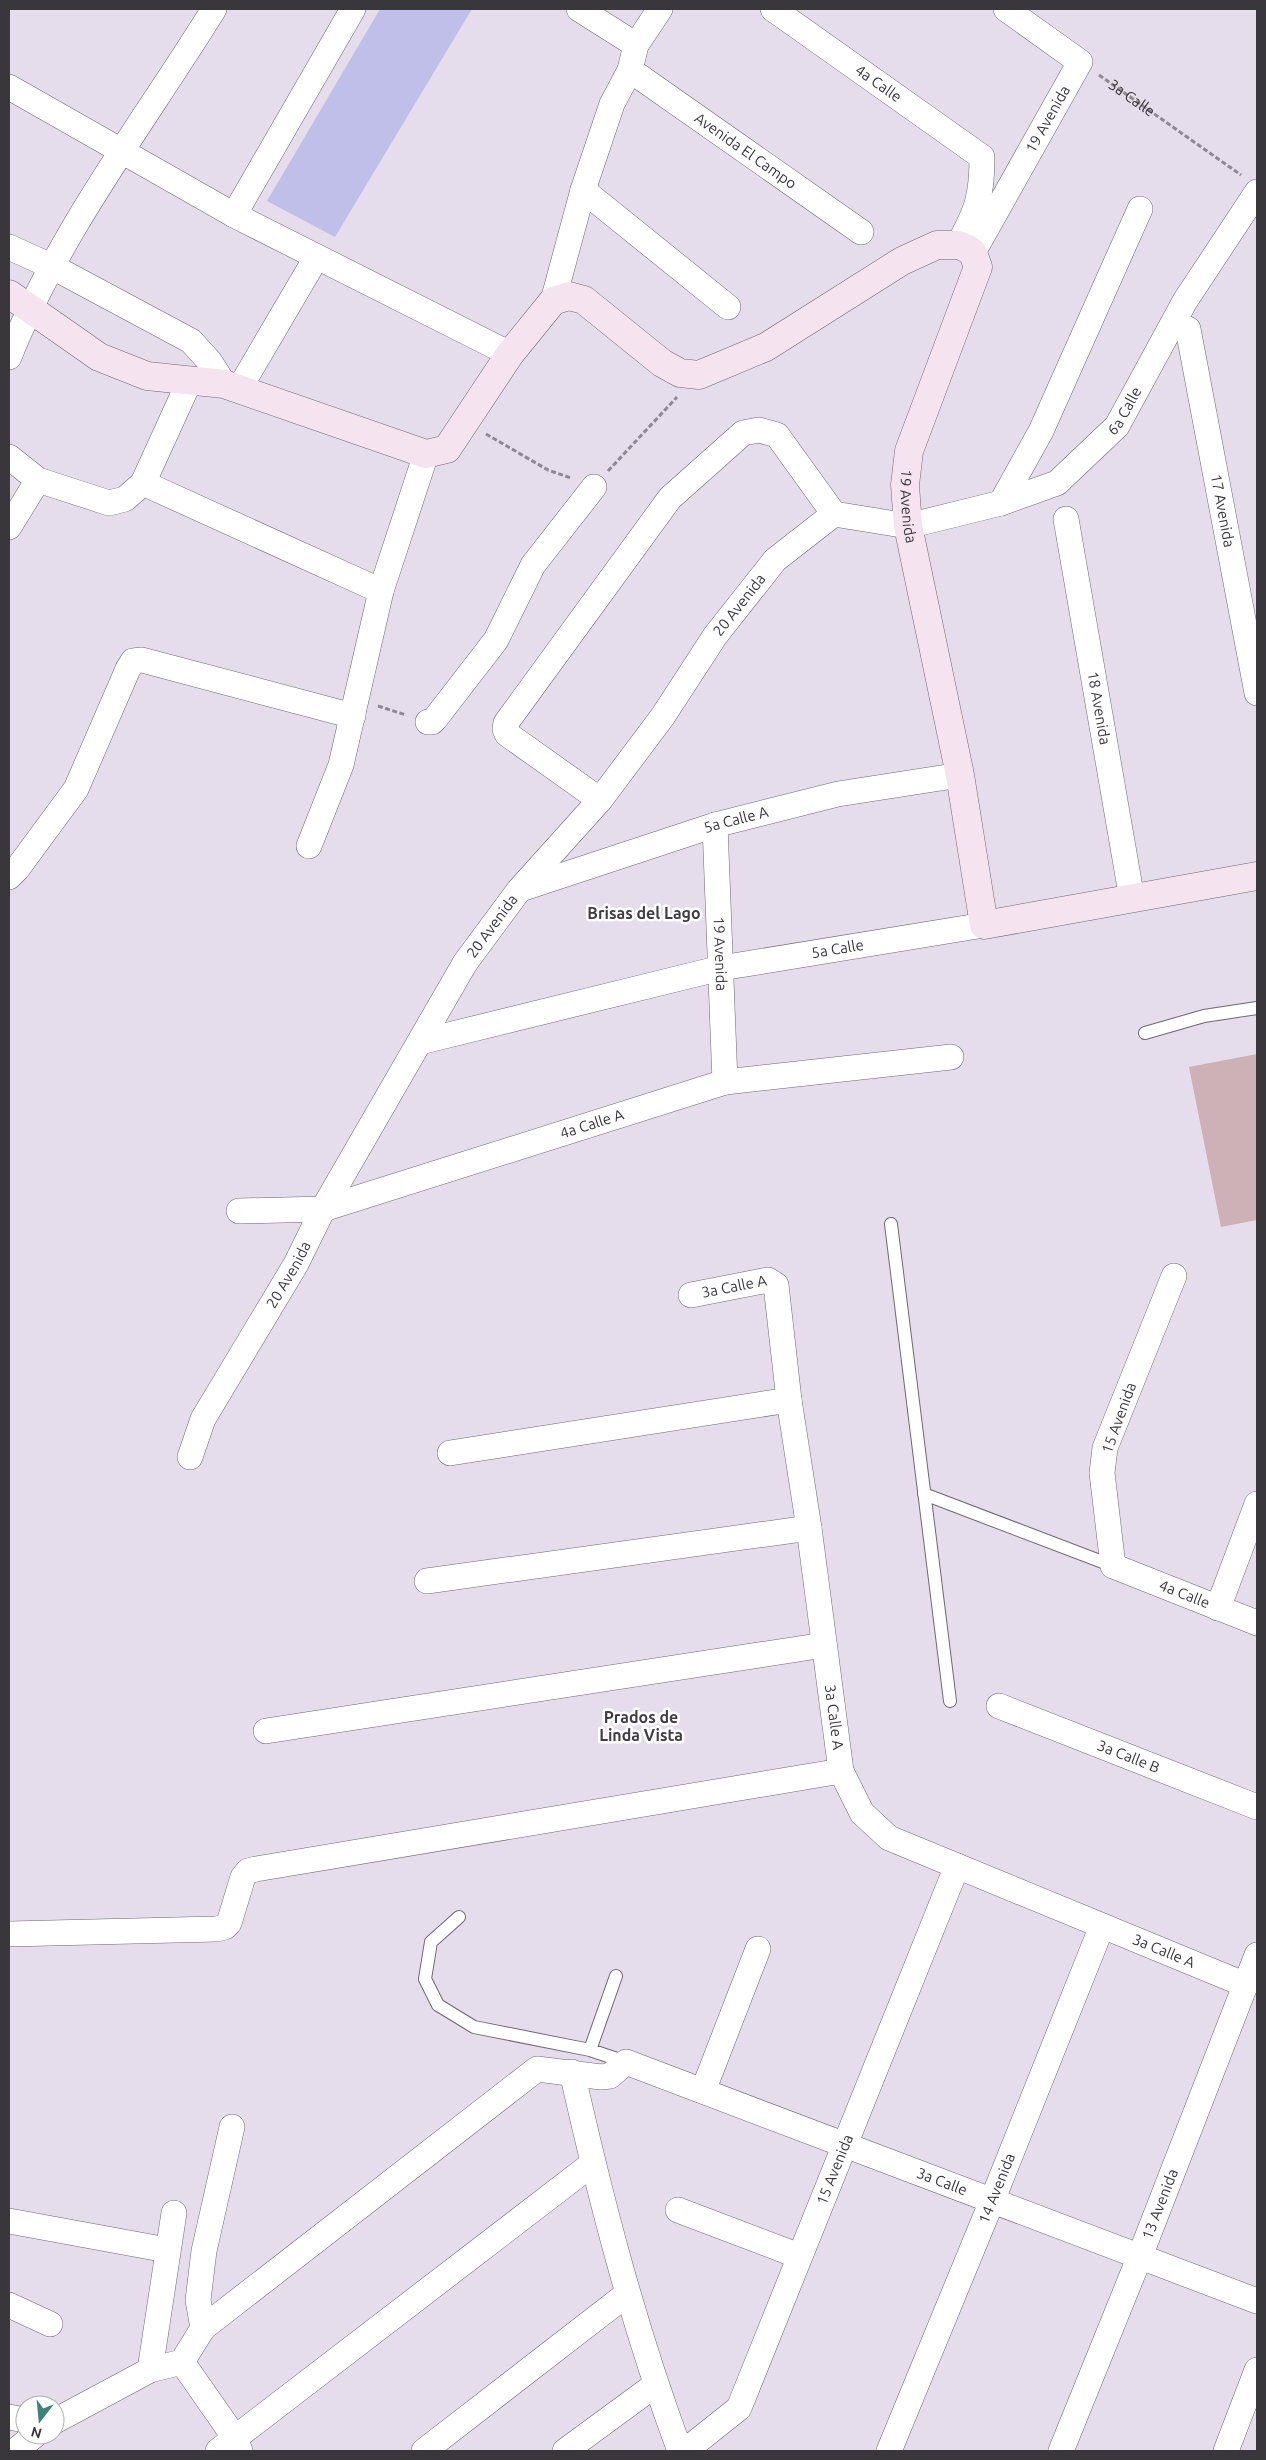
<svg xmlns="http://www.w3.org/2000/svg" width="1266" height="2460" font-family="Ubuntu,sans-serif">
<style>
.green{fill:#ceb0b7}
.building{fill:#c0bfea}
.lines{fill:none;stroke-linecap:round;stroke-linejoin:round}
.lane-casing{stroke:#6e6774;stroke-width:14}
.street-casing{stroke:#6e6774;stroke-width:26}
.secondary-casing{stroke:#6e6774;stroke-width:29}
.path{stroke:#8e8893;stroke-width:3;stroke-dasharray:5 2.5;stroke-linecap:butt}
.lane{stroke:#fff;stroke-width:12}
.street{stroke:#fff;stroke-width:25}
.secondary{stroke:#f5e3f0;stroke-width:28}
.labels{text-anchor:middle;stroke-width:5;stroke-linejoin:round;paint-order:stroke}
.street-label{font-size:15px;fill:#39363c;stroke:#fff}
.neighbourhood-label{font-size:16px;font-weight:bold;fill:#423b47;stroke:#fff}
</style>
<rect width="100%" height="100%" fill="#e6ddec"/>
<path class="green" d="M1257 1054V1220L1221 1227 1189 1067Z"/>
<path class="building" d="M380 9H472L335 237 267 201Z"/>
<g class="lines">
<g class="lane-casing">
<path id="lane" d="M1145 1033 1204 1016 1257 1008
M891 1224 950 1701
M924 1494 1113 1566
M459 1917 431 1942 425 1979 438 2005 474 2027 590 2050 626 2062
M590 2050 616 1976"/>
</g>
<g class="street-casing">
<g id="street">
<path d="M579 9 636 45"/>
<path id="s2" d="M773 9 982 157C982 197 977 211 958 245"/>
<path id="s3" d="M630 70 861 232"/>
<path d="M9 87 234 215 510 354"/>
<path d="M583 190 728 307"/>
<path d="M234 215 353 9"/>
<path d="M9 247 53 267 191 341 210 362 224 384"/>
<path id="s4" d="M975 249 1080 62 1006 9"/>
<path d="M553 301 583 190 612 104 630 70 636 45 660 9"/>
<path id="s5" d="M1188 329 1257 693"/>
<path d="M9 357C59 232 144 122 214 9"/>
<path d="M239 389 316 258"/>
<path d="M9 457 38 480 109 503 125 499 143 483 190 380"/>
<path d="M143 483 381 591"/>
<path d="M1001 503 1041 431 1140 209"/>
<path id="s6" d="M1066 519 1132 899"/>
<path d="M9 527 38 480"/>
<path d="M428 722H432L435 719 496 640 533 565 594 487"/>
<path d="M600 800 507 734 505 729 506 723 670 498 743 433 759 430 777 435 834 514"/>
<path id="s7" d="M715 825 725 1082"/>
<path d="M309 846 341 765 381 591 426 454"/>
<path d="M9 877 17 869 76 789 128 669 133 661 142 660 353 716"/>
<path id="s8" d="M521 889 715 825 838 794 960 775"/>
<path id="s9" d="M420 1042 721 968 984 925"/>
<path id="s10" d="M239 1211 323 1209 725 1082 951 1057"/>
<path id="s11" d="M1174 1276 1105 1448 1102 1473 1113 1566 1257 1623"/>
<path id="s12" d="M691 1295 768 1280 776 1285 789 1400 809 1528 841 1771 862 1813 889 1838 1246 1985"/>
<path d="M450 1453 789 1400"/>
<path id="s13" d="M190 1457 203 1419 296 1264 323 1209 465 963 519 890 600 800 663 716 715 636 775 560 834 514 908 526 1001 503 1057 483 1117 426 1185 301 1257 192"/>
<path d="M427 1581 809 1528"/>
<path d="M1218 1608 1257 1504"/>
<path id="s14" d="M999 1706 1257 1807"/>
<path d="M266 1731 824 1645"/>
<path d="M9 1934 217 1929 225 1927 229 1923 243 1877 248 1871 256 1869 841 1771"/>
<path d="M572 2072C601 2201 634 2328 680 2451"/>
<path d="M703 2091 758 1949"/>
<path d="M678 2210 799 2256"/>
<path d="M9 2221 167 2250"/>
<path d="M9 2305 50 2324"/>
<path d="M203 2328 198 2300 204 2251 232 2127"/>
<path d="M182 2362 235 2438 240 2451"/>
<path d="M150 2370 174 2213"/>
<path d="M9 2417 25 2420"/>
<path id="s15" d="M55 2421 150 2370 182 2362 203 2328 537 2069 601 2077 610 2076 626 2062 1257 2301"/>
<path d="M15 2451 35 2435"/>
<path d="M218 2451 592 2164"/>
<path d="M424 2451 627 2294"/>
<path d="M565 2451 655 2385"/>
<path id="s16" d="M685 2451 739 2408 957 1866"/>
<path id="s17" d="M889 2451 992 2201 1102 1926"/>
<path id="s18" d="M1061 2451 1140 2256 1257 1955"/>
<path d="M1226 2451 1257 2370"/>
</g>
</g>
<g class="secondary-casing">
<g id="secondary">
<path id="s19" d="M9 294 99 357 147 376 224 384 426 454 447 449 510 354 553 301 569 296 584 300 662 363 680 373 699 375 766 347 902 261 937 245H958L966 248 973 253 978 267 909 451 905 485 908 526 960 775 984 925 1257 876"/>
</g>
</g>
<g class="path">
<path id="s1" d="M1099 75 1241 175"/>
<path d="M486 434 548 470 571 478"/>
<path d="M608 471 677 397"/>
<path d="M378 706 406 715"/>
</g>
<use href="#lane" class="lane"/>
<use href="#street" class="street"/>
<use href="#secondary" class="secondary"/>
</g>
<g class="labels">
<g class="street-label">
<text dy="5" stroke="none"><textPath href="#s2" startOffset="129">4a Calle</textPath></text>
<text dy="5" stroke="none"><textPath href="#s1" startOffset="40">3a Calle</textPath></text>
<text dy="5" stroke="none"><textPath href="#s4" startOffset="149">19 Avenida</textPath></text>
<text dy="5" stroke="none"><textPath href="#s3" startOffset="141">Avenida El Campo</textPath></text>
<text dy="5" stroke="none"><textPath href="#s13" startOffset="1480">6a Calle</textPath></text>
<text dy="5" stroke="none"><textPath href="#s19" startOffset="1406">19 Avenida</textPath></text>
<text dy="5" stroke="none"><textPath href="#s5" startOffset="185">17 Avenida</textPath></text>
<text dy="5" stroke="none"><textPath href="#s13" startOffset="1018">20 Avenida</textPath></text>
<text dy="5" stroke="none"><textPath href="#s6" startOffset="192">18 Avenida</textPath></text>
<text dy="5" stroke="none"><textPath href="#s8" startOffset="226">5a Calle A</textPath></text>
<text dy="5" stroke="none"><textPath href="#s13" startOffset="612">20 Avenida</textPath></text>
<text dy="5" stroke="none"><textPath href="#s9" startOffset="428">5a Calle</textPath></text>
<text dy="5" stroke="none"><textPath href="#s7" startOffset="129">19 Avenida</textPath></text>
<text dy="5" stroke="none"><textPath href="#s10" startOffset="366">4a Calle A</textPath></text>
<text dy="5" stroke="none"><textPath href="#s13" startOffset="208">20 Avenida</textPath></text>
<text dy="5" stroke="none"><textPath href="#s12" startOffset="44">3a Calle A</textPath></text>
<text transform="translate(1119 1418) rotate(-70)" y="5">15 Avenida</text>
<text dy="5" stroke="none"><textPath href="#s11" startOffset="381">4a Calle</textPath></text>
<text dy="5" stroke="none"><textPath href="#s12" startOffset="524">3a Calle A</textPath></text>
<text dy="5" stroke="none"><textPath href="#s14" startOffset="139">3a Calle B</textPath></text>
<text dy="5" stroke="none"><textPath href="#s12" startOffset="959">3a Calle A</textPath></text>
<text dy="5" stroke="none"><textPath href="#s16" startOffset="326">15 Avenida</textPath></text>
<text dy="5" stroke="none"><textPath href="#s15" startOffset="1036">3a Calle</textPath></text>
<text dy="5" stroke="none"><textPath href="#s17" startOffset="284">14 Avenida</textPath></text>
<text dy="5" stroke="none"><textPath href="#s18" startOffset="266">13 Avenida</textPath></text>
</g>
<g class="neighbourhood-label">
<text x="644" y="919">Brisas del Lago</text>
<text x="641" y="1723">Prados de<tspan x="641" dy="18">Linda Vista</tspan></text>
</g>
</g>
<rect width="1266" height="2460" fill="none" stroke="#39363c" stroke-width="20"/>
<g transform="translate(40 2420) rotate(196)"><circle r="24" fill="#ffffff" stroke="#b0afb1"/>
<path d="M0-4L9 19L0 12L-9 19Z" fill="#3c827a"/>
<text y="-8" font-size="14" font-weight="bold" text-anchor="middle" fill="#39363c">N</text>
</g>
</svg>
